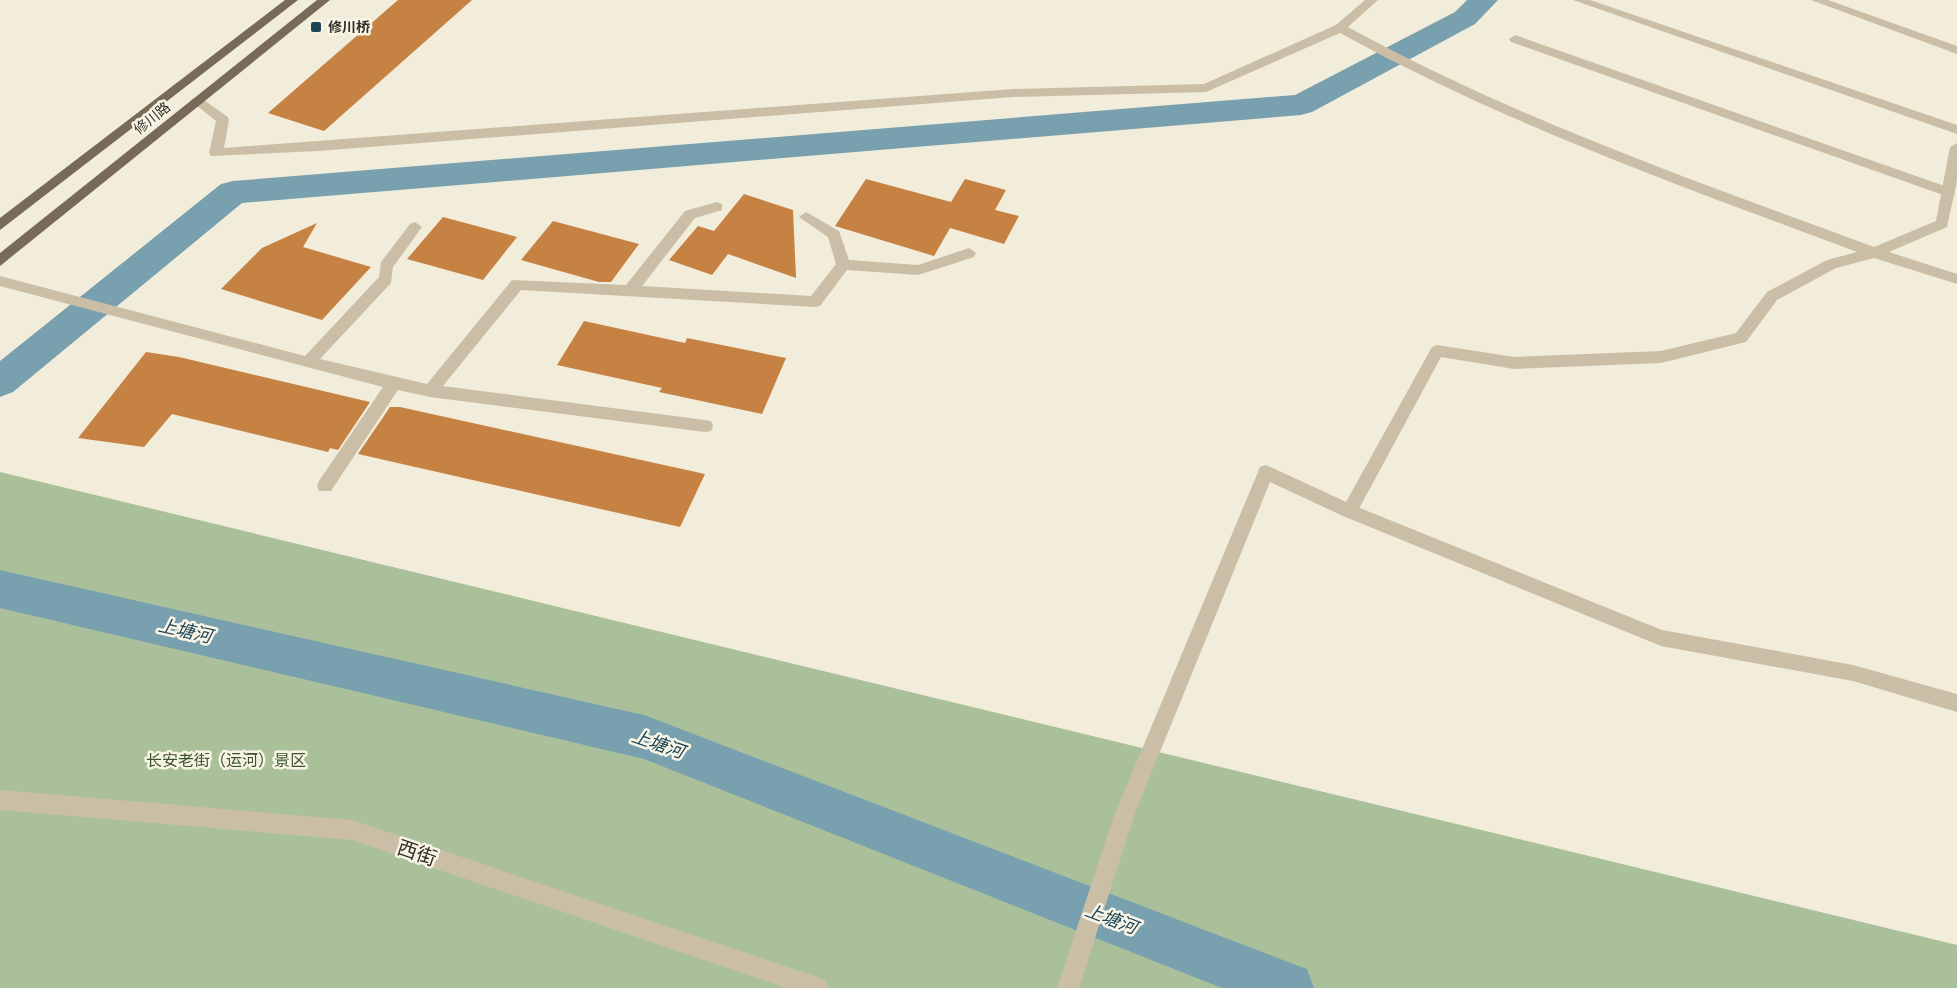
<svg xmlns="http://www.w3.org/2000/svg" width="1957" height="988" font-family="'Noto Sans','Noto Sans SC',sans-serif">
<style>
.green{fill:#aac09a}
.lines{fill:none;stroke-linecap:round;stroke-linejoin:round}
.canal{fill:#79a0af;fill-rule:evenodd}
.building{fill:#c68243}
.service{fill:#cabfa6;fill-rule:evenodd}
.pedestrian{fill:#cabfa6;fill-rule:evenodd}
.minor{fill:#cabfa6;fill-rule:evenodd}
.tertiary{fill:#cabfa6;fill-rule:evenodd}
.primary{fill:#786a58;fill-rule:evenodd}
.poi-dot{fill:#1c4557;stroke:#f9f5e6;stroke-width:2}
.labels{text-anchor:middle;stroke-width:5;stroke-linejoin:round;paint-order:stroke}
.far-poi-label{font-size:14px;font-weight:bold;fill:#352f27;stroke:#f9f5e6;text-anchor:start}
.far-street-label{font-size:14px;fill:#352f27;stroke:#f9f5e6}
.park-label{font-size:16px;fill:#3b542a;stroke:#f9f5e6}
.water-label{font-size:18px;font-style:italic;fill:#1c4557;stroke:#f9f5e6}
.near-street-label{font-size:20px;fill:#352f27;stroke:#f9f5e6}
</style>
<rect width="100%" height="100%" fill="#f2ecda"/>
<path class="green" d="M0 472 1957 945V988H0Z"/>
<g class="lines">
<path class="canal" d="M1467 0H1498L1475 24 1312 112 1301 115 242 203 13 392 0 397V361L221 184 233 181 1295 95 1455 12Z
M0 570 644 715 1288 962 1307 969 1314 988H1222L644 759 0 608Z"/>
</g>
<path class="building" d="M398 0H472L324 131 268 113Z
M866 179 951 202 965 179 1006 190 995 210 1019 216 1004 244 950 228 934 256 835 226Z
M744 194 793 210 796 278 728 254 712 275 669 260 698 226 714 231Z
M443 217 517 237 483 280 407 259Z
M553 221 639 244 611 282H599L521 260Z
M317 223 303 247 371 267 322 320 221 289 262 248Z
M584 321 685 343 687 338 786 358 762 414 659 392 662 388 557 365Z
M146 352 179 357 370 402 338 450 330 448 328 452 172 414 144 447 78 438Z
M390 407H400L705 474 680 527 358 454Z"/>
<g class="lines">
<path class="service" d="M1573 0H1590L1957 125V134Z
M1811 0H1828L1957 46V54Z
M1515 35 1953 189 1955 192 1953 195H1943L1511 42 1509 39Z
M717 202 722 204V210L695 218 642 286 811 296 836 264 828 237 799 217 806 212 839 231 849 260 918 265 969 248 976 253 974 257 918 275 847 270 820 306 815 307 521 290 443 386 705 420 711 421 713 426 711 431 705 432 430 397 398 390 331 491H319L317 486 319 481 383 387 0 286V276L305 356 379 277 381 262 410 224 415 222 422 227 393 267 391 283 320 359 427 384 512 280 626 285 685 211Z"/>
<path class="pedestrian" d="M0 790 352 820 817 977 825 980 828 988H786L352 840 0 810Z"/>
<path class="minor" d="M1365 0H1378L1348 27C1516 119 1695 181 1874 247L1936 221 1950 147 1957 143V181L1947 227 1889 252 1957 274V284L1874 258 1836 268 1777 300 1746 342 1661 363 1514 369 1441 357 1355 516 1349 518 1343 516 1341 511 1432 347 1437 345 1514 357 1661 351 1736 333 1767 292 1827 260 1857 252C1681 186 1505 124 1340 33L1206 92 1013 97 318 151 211 156 209 153 216 121 191 101 193 98H201L228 117 229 120 224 148 1013 89 1204 84 1336 25Z
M1124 806 1131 809 1134 816 1079 988H1057L1114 816 1117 809Z"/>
<path class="tertiary" d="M1266 465 1355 506 1662 630 1853 665 1957 694V712L1853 681 1661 646 1343 516 1270 482 1131 823 1124 826 1117 823 1114 816 1258 472 1260 467Z"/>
<path class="primary" d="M285 0H298L0 230V218Z
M317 0H330L0 266V253Z"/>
</g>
<rect class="poi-dot" x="310" y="21" width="12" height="12" rx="3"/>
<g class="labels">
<g class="far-poi-label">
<text x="328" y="32">修川桥</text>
</g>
<g class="far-street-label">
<text transform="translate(152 118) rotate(-39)" y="5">修川路</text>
</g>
<g class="park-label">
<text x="226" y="766">长安老街（运河）景区</text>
</g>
<g class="water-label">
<text transform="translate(185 631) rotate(13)" y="6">上塘河</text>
<text transform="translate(658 744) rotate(19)" y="6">上塘河</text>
<text transform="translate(1111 919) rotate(21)" y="6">上塘河</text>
</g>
<g class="near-street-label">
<text transform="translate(417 853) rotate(19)" y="7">西街</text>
</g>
</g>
</svg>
